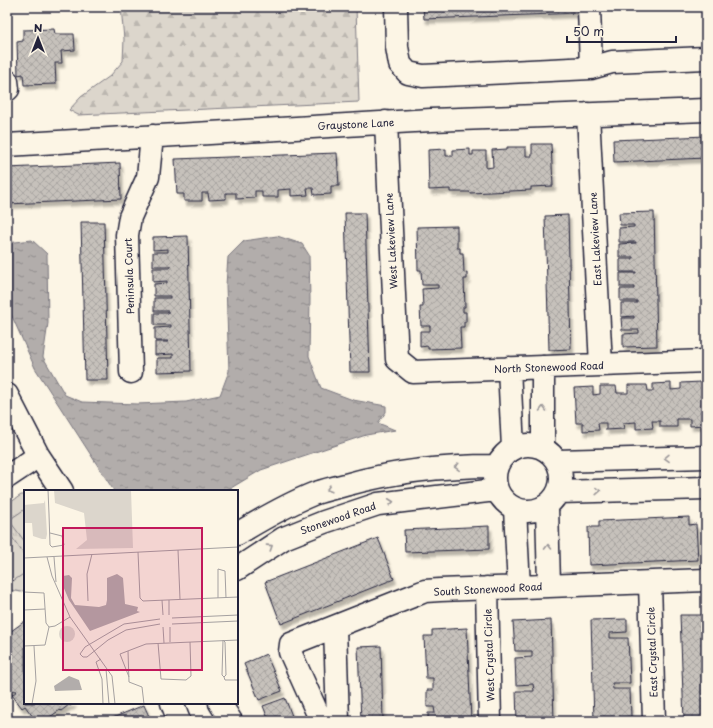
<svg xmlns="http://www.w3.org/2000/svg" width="713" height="728" font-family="'Playpen Sans',sans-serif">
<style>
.grass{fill:url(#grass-tufts);stroke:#7f7c84}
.forest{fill:url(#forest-firs);stroke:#7f7c84}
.garden{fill:#dcd6cc;stroke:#7f7c84}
.water{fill:url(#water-ripples);stroke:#78757e}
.building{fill:url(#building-cross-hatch);stroke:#22223b;filter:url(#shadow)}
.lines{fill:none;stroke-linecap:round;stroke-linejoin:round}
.minor-casing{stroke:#22223b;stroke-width:25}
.minor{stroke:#fcf5e5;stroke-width:22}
.oneway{stroke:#9a9698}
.labels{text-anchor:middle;stroke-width:3;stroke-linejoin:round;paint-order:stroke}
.street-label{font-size:10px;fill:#22223b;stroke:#fcf5e5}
.inset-road{fill:none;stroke:#a5a1a1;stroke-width:1}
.view{fill:#c2185b;fill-opacity:0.15;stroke:#c2185b;stroke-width:2}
.inset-edge{fill:none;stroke:#22223b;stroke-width:2}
</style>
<defs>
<pattern id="grass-tufts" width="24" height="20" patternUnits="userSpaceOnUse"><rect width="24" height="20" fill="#dcd6cc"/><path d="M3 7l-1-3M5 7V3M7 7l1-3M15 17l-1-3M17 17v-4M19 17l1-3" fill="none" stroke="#bcb7b0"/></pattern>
<pattern id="forest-firs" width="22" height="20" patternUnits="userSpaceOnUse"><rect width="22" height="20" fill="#dcd6cc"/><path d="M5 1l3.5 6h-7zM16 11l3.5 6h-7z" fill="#bcb7b0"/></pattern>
<pattern id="water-ripples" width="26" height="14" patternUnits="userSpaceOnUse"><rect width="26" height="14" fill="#b2adab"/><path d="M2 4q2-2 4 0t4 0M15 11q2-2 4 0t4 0" fill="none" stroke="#908c8c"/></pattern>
<pattern id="building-cross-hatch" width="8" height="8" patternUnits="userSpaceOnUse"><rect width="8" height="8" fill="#c6c1bb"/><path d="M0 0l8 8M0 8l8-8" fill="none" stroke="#aaa6a2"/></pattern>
<filter id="shadow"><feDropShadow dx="2.5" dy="4.5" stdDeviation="1" flood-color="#0004"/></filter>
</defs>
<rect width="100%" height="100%" fill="#fcf5e5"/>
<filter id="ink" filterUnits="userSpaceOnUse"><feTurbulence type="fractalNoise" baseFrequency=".025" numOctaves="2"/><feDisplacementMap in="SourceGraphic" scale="8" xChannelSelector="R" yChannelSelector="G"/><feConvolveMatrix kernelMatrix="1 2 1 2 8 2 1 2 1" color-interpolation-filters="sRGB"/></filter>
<g filter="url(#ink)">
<path class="grass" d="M21 495H25V589L21 592 10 590 7 587V505Z"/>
<path class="forest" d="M121 7H356L359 102 78 115 69 110 81 97 110 76 123 61 124 39Z"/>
<path class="garden" d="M25 509V542L9 520Z
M7 530 25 556V573L13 581 7 572Z"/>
<path class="water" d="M277 236 302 244 309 255 310 299 309 356 321 388 353 400 386 406V412L378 423 395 430 366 435 261 470 226 491H114L35 368 7 305V243L32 240 47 254 48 323 43 357 65 395 82 402 137 404 186 402 220 395 229 371 226 285 228 257 244 241Z"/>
<path class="building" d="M423 7H579V13L424 19Z
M54 29 55 34H74L75 50 61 51 62 63H55L56 84 24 85 23 74 18 75 17 42 23 41V30Z
M706 136V158L614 162 613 140Z
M532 144H551L553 186 531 187V190L470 193V192H450V189L429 190 428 150 446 149V156H453V150L470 149V155H473V151H486V168L493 167 492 150 507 149V147H526V156H532Z
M337 153 339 186H331V194L314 195 313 188H307L308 195 291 196V189L278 190V197H262V191H255V198L236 199V193H226V199L209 200 208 193H202V201H184V194H177L175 159Z
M120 163 121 199 7 204V168Z
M654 212 657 346 623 347V334L639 333V330H622L621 318H634V316L621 317V303H637V301H620V289H634V287H620V273H636V272H620V259H633V257H619V244L636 243V242H619V228L634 227V225H620L619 213Z
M345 213H365L370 372H350Z
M568 215 571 349 549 350 545 216Z
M81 222H104L108 380H85Z
M457 226V248H460V253H463L464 273 467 272V279H464L465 307H463V312H466V322H464V327H460L461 348 428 349V346L420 347V331H430V326H421L420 307H423L422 289 438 288V285H422L421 270H418L417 227Z
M188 236 191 371 157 372V358H173V354L155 355V342H168V341H155V328L171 327V325H154V313H168V311H154V298H170V296H154V284L167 283V281L153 282V268H170V266H153V252H168V249L153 250V237Z
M701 382 702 388H705V382H706V424H704V425L690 426V419H677V427H660V421H652L653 428 636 429V422L623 423 624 429 606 430V423H598L599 430 583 431V423H576L574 388 593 387V395L600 394V386H616L617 393H628V385H647L648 391H653V384L671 383V390L681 389V383Z
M689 517V525L696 524 698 560 589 565 588 527H599V521Z
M489 526V549L405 552 404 530Z
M378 538 394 579 281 624 265 582Z
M680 615H702L705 721H684Z
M627 619V632L610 633V638H628L630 683H612L613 689H630L631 717 613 718V721H594L591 620Z
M551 620 554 721H517L516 691H534L533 684 516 685 515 658 532 657V651H515L513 622Z
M25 621V703H74L70 706 69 705 61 711 60 710 44 721H36L25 706 22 708 12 695 17 691 8 690 7 688V634Z
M467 628 471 721H428V713H435L434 707H427V690H433V678H426L424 636H432V630Z
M381 646 383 721H361L358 647Z
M266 654 282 691 259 700 244 664Z
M285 698 294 721H269L263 706Z
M144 705 151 721H111L110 719Z"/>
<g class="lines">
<g class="minor-casing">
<path id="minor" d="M396 7 397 47 400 64 408 73 423 76 591 68 612 62 706 58
M589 7 591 68
M7 81 8 89 7 90
M588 114 601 365
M386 122 397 359 413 372 706 361
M7 145 431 120 706 110
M543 367V448
M509 368 513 448
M131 372 127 235 130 217 148 177 152 136
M7 395 38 455 62 491
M495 478a33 33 0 1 1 66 0a33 33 0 1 1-66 0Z
M557 461 706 457
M7 477 28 463 38 455
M559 492 706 488
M547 506 549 586
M515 509 519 587
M237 534C262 519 286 505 313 494 323 490 334 488 345 485 394 471 445 466 496 466
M237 569 284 538 324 522 378 504 496 490
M650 583 654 721
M487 588 490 721
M335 627 338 721
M172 703 179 721
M220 703 231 721
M321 721 290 652 291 644 415 595 425 591 440 590 706 580"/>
</g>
<use href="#minor" class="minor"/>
</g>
<defs><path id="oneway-chevron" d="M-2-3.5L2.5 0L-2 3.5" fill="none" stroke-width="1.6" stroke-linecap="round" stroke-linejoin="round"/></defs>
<g class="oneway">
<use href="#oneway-chevron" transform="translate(543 409) rotate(-90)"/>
<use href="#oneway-chevron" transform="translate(667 458) rotate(179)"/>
<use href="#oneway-chevron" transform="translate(457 467) rotate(176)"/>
<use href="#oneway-chevron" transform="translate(329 489) rotate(164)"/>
<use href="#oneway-chevron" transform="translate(598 491) rotate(-2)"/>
<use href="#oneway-chevron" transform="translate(391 502) rotate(-6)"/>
<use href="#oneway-chevron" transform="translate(270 547) rotate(-33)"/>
<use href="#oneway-chevron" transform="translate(548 547) rotate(-91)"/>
</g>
</g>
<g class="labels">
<g class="street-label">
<text transform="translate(356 124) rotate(-3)" y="4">Graystone Lane</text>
<text transform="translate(595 239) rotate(-93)" y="4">East Lakeview Lane</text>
<text transform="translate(391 241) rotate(-93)" y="4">West Lakeview Lane</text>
<text transform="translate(129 276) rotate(-92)" y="4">Peninsula Court</text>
<text transform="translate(549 367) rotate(-2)" y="4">North Stonewood Road</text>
<text transform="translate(338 518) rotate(-19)" y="4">Stonewood Road</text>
<text transform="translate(488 589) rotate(-3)" y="4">South Stonewood Road</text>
<text transform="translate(652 652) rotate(-92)" y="4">East Crystal Circle</text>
<text transform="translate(489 655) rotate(-92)" y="4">West Crystal Circle</text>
</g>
</g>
<g transform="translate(24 490)">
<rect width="214" height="214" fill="#fcf5e5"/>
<path d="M35 144a8 8 0 1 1 16 0a8 8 0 1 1-16 0Z" fill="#dcd6cc"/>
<path d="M30 0H107L109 58 52 59 63 50 60 23 31 13ZM21 10 23 44 22 49H18L9 46 8 33H0V15L20 13Z" fill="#dcd6cc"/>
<path d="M93 84 99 88 101 114 114 117 113 121 116 122 66 141 45 110 39 96V86L45 85 48 88 47 108 51 115 75 117 82 115 83 110V88ZM45 186 55 190 58 200 31 201 30 196Z" fill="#b2adab"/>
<path class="inset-road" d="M24 0 25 24 26 55 28 57 40 55 38 46 26 43M154 60 156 109M114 62 116 108 119 111 214 107M23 67 28 86 46 127 88 186 91 214M30 67 32 92M0 68 214 57M0 102 20 103 22 133 25 137 31 136 46 127M194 108V79L201 81 202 108M138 110 139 125M145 110V125M64 111 63 84 68 64M0 120 21 119M148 128 214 125M136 129 100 134 61 157 56 164 59 167H63L84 150 102 140 136 134M148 134 214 131M139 137 140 153M146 137V152M199 150 201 152 202 185 200 187 198 185ZM134 153 137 189 162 190 167 186 166 152M0 156 21 155 25 137M104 161 105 192 118 197 120 214M77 169 72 172 78 189 79 214M82 179 85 214M105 187 96 164 122 154 214 150M200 187 201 190H214M8 214 12 191 10 156"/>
<path class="view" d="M39 38H178V180H39Z"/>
<rect width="214" height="214" class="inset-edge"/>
</g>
<rect width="713" height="728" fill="none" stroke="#fcf5e5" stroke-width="24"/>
<rect x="12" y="12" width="689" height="704" fill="none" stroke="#22223b" stroke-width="1.5" filter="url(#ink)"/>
<g transform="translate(38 38)" stroke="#fcf5e5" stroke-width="3" paint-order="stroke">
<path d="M0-3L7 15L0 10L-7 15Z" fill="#22223b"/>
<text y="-6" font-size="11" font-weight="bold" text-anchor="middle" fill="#22223b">N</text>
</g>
<path d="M567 36v6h109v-6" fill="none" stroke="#22223b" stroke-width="2"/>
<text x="573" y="36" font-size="12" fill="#22223b" stroke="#fcf5e5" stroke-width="3" paint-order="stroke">50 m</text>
</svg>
